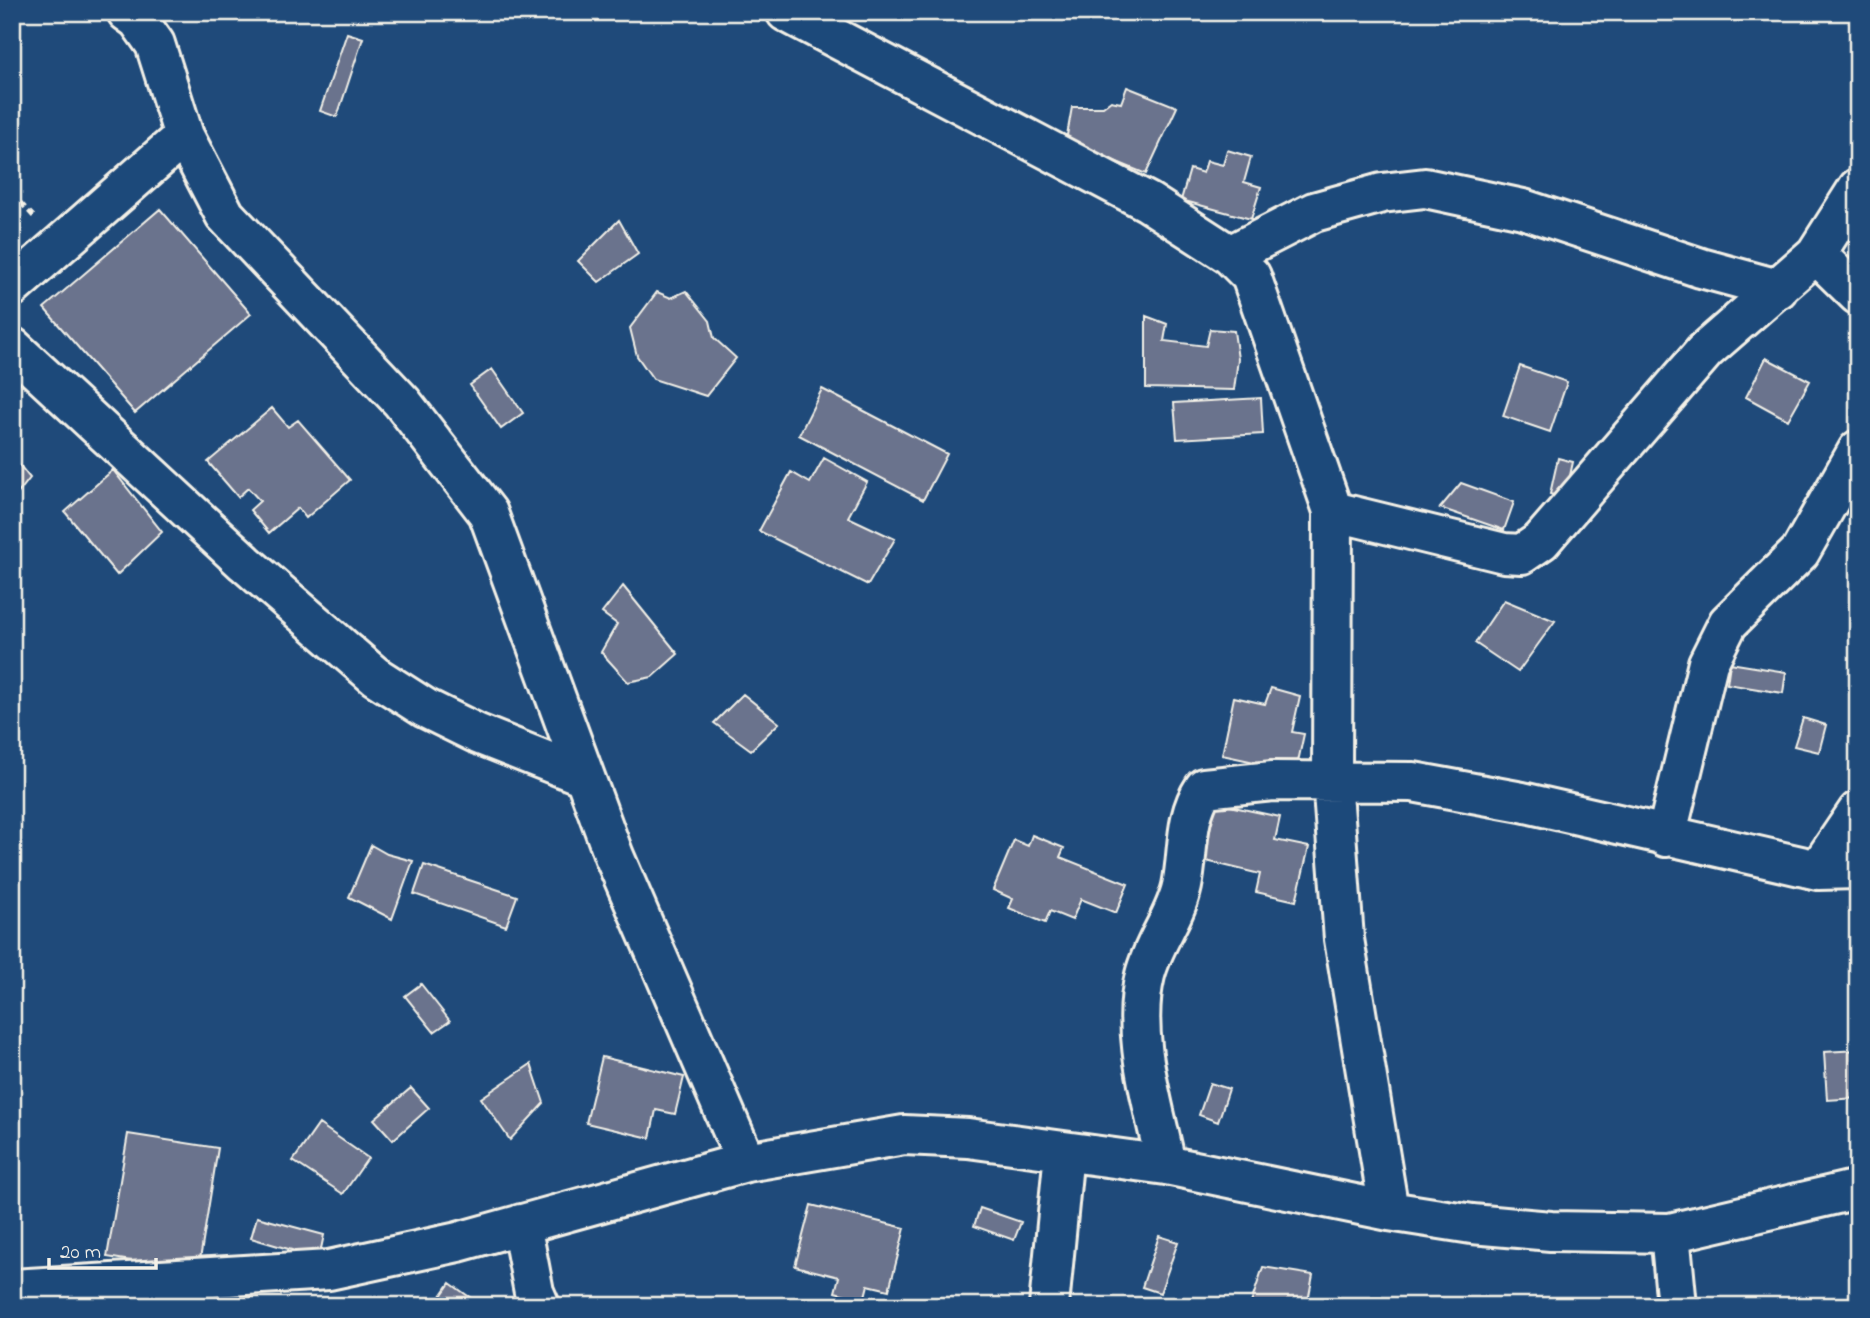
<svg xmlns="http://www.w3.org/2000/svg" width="1870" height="1318" font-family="'Indie Flower',sans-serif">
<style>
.building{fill:#6b738d;stroke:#f4f1e8;stroke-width:2}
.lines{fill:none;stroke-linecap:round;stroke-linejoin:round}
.minor-casing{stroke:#f4f1e8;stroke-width:44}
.path{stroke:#f4f1e8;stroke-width:4.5;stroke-dasharray:7 5;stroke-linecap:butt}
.minor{stroke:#1f4a7a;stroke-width:38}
</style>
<rect width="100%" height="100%" fill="#1f4a7a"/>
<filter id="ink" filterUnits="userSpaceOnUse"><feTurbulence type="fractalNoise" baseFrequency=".0143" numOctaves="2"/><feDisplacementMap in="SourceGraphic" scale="14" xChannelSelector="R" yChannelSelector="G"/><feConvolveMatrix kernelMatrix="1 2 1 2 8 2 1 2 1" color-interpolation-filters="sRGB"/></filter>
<g filter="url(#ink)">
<path class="building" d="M347 33 363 38 337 117 320 111Z
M1127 87 1177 107 1146 174 1066 141 1072 107H1103L1111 101 1121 103Z
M1227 150 1251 157 1244 182 1261 187 1251 219 1181 200 1190 169 1203 173 1207 161 1223 165Z
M160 209 251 314 135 413 44 308Z
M619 220 638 254 599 282 578 261Z
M686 291 710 321 714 338 736 358 706 396 653 379 637 356 630 328 657 292 671 298Z
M1146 316 1167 324 1164 341 1206 346 1210 329 1234 331 1238 359 1234 390 1146 388Z
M1766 358 1810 381 1788 420 1746 397Z
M1520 366 1567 382 1550 432 1503 416Z
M492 369 523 413 501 429 470 385Z
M822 389 947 454 923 500 799 435Z
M1261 398 1263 434 1177 439 1174 403Z
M272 408 288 427 298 420 350 480 306 518 298 508 269 533 250 510 260 501 248 488 238 497 208 462Z
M12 456 30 478 12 501Z
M824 458 867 482 848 517 895 539 868 585 759 531 791 472 810 483Z
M1558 458 1573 462 1565 498 1550 494Z
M113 470 162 532 117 575 65 512Z
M1461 483 1514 502 1504 530 1440 508Z
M623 586 678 654 652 677 628 682 601 652 617 624 602 613Z
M1504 600 1555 621 1518 672 1475 643Z
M1730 663 1786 672 1783 693 1727 684Z
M1271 688 1300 696 1292 732 1304 734 1296 771 1222 755 1234 697 1265 704Z
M743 694 779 723 751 750 714 723Z
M1803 718 1826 725 1819 752 1794 746Z
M1215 803 1280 817 1275 840 1309 847 1296 901 1256 892 1260 874 1202 860Z
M1032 835 1064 848 1060 857 1128 884 1116 913 1081 899 1072 920 1050 911 1045 923 1009 908 1013 899 993 890 1014 840 1028 846Z
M371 845 387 854 413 861 392 919 349 897Z
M424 865 517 896 506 926 414 894Z
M421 984 450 1021 434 1032 405 996Z
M1858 1050V1098L1827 1100 1824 1052Z
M602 1057 684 1077 675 1114 656 1110 650 1138 586 1123Z
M531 1064 544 1103 510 1140 481 1098Z
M1210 1083 1229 1089 1218 1122 1199 1115Z
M411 1088 429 1108 393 1140 374 1119Z
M319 1124 368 1158 343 1194 293 1161Z
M128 1134 218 1148 198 1272 107 1257Z
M811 1205 905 1228 889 1290 868 1285 864 1300 835 1292 839 1277 795 1266Z
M980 1208 1021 1222 1014 1240 974 1226Z
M257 1217 324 1235 319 1258 251 1238Z
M1159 1236 1178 1242 1160 1293 1142 1287Z
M1263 1267 1313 1275 1307 1306H1250Z
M450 1283 482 1306H434Z"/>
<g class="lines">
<g class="minor-casing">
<path id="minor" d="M127 12 138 20 155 44 184 136 225 215 402 402 488 513 614 856 746 1162
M786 12 1148 202 1230 255 1251 276 1333 511 1332 779 1344 939 1389 1211
M1816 254 1858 295
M1230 255 1314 212 1382 193 1425 188 1523 209 1701 268 1778 289
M12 287 184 136
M12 347 245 563 375 676 425 708 478 734 584 776
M1333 511 1504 553 1522 554 1541 541 1705 351 1816 254 1858 188
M1666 837 1708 663 1728 623 1800 552 1858 450
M1818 870 1858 811
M1166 1165C1154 1105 1130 1036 1145 975 1153 943 1175 918 1182 886 1189 852 1184 818 1204 788L1273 781 1413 782 1522 802 1818 870 1858 869
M521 1224 534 1292 540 1306
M1670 1233 1677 1306
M12 1289 329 1270 458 1242 746 1162 904 1135 968 1138 1166 1165 1389 1211 1472 1224 1551 1231 1670 1233 1858 1189
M1049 1306 1064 1152"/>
</g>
<path class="path" d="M12 194 36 219"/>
<use href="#minor" class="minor"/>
</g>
</g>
<rect width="1870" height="1318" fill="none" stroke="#1f4a7a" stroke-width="42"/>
<rect x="21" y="21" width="1828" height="1276" fill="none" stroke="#f4f1e8" stroke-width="2.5" filter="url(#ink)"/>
<path d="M49 1258v10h107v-10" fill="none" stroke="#f4f1e8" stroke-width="3.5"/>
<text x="60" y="1258" font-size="21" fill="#f4f1e8" stroke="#1f4a7a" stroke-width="5" paint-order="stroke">20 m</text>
</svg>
